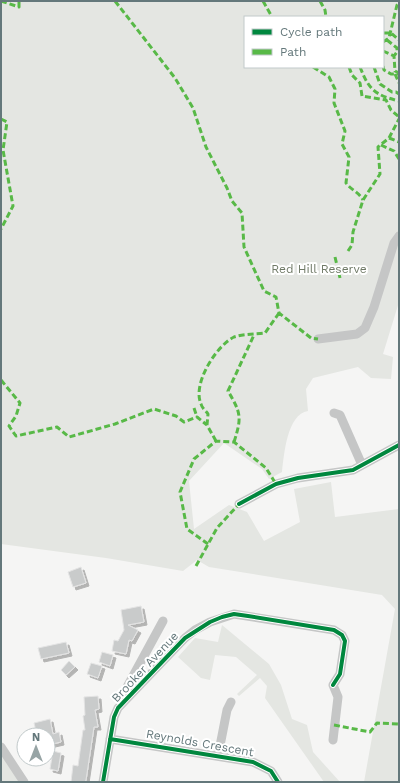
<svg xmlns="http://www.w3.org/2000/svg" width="400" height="783" font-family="'Work Sans',sans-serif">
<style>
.green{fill:#e4e6e2;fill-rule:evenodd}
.building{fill:#c9cbcb;stroke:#e4e4e4;filter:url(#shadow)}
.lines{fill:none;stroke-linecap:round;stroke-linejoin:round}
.minor{stroke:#c5c6c6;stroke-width:9}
.quiet{stroke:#58b947;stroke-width:3;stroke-dasharray:6 3;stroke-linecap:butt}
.cycleway-casing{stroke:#fff;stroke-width:6}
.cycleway{stroke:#00873e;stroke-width:4}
.labels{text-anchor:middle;stroke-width:4;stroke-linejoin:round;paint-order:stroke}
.park-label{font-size:12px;fill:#6f7966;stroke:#fff}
.street-label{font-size:12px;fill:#64787b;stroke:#fff}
</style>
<defs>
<filter id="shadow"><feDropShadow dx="3" dy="3" stdDeviation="0" flood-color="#0004"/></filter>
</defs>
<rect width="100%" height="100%" fill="#f5f5f4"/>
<path class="green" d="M1 1H399V302L383 354 393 357 391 379 371 378 358 367 313 378 306 389 308 411C287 414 284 455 282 472L269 479 262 469 224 443 189 481 194 529 229 505 247 512 264 541 300 522 294 489 331 482 335 517 399 509V782H364L395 609 382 595 209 567 197 560 183 571 106 558 1 544ZM245 17H383V67H245Z
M222 625 269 664 281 685 292 719 307 725 313 752 340 782H324L265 698 267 686 260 678 239 696 237 694 257 675 236 657 215 655 210 680 201 678 178 657 195 638 218 642Z
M1 753 20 782H1Z"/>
<path class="building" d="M81 567 86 583 73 587 68 572Z
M141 606 144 622 128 625 138 630 132 641 129 640 126 654 112 651 114 640 118 641 124 630 121 610Z
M66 642 69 653 41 659 38 648Z
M102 652 113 655 110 666 99 662Z
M69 661 75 667 66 675 61 670Z
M91 663 102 666 98 678 87 674Z
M98 696 99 709 95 710 98 727H94L86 780 85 782H71L73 765 78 766 83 730H85L83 716 85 715 84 697Z
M50 719 53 734 59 732 61 742 48 745V735H37L34 723Z
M53 751 61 753 58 771 50 769Z"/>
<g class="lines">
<path class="minor" d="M318 339 357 334 365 328 374 307 394 243 399 236
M334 413 340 415 362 465
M239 504 276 484 298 478 353 470 399 445
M123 701 126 689 163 621
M110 739 253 762 271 771 278 782
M1 747 24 782
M218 756 227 710 231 702
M103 782 114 717 118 708 185 638 195 630 210 622 234 614 334 630 342 635 345 641 340 674 333 685 338 697 333 740"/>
<path class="quiet" d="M1 1 19 7V1
M115 1 175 78 193 108 206 147 227 188 232 201 242 213 244 247 264 291 276 297 279 313 311 338 318 339
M263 1 272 17
M320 1 325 10 326 17
M383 33H391L399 40
M387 40 397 48V52L394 56
M383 42 389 38 397 5 399 2
M383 51 394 56 395 71 399 73
M383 66 384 70 391 74H399
M313 67 329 77 335 89 334 103 345 131 342 144 349 157 346 183C351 190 359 192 363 200
M349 67 352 75 360 83 362 96 386 100 391 110 399 117
M360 67C369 90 375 95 399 101
M374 67 380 84 392 92H396L399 94
M395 74 399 83
M1 119 7 122 3 150 13 206 1 229
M389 138 399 142
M381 145 394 151 399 159
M348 251 352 245 353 232 363 200 380 174 378 147 389 138 399 119
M335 257 340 278
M1 380 20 403 16 416 9 426 16 436 57 427 69 437 115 424 154 409 176 416 184 422 197 417 207 425
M194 408 197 417
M216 441 207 425 208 414C206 411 202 408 201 404 192 384 216 346 234 337 243 334 256 334 265 333L279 313
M234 442C242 417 241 413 228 391L254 335
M208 544 187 529 180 492 194 459 216 441 234 442 266 468 276 484
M196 566 217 528 239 504
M334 725 370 732 377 723 399 724"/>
<g class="cycleway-casing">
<path id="cycleway" d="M239 504 276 484 298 478 353 470 399 445
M110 739 253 762 271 771 278 782
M103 782 114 717 118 708 185 638 210 622 222 617 234 614 248 616 334 630 342 635 345 641 340 674 333 685"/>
</g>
<use href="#cycleway" class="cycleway"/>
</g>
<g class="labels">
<g class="park-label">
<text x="319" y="273">Red Hill Reserve</text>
</g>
<g class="street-label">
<text transform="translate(145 667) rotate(-47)" y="4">Brooker Avenue</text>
<text transform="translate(200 743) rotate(10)" y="4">Reynolds Crescent</text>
</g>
</g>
<rect width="400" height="783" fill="none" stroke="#64787b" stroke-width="4"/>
<rect x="244" y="16" width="140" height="52" fill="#ffffff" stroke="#c1c9ca"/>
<rect x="252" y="29" width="20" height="6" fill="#00873e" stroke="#c1c9ca"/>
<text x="280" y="36" font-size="12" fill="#64787b">Cycle path</text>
<rect x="252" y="49" width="20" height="6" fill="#58b947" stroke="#c1c9ca"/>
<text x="280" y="56" font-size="12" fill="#64787b">Path</text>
<g transform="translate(36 747)"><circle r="19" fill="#ffffff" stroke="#c1c9ca"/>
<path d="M0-3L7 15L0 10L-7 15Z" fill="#97a4a5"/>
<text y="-6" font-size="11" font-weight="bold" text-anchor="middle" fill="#64787b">N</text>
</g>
</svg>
